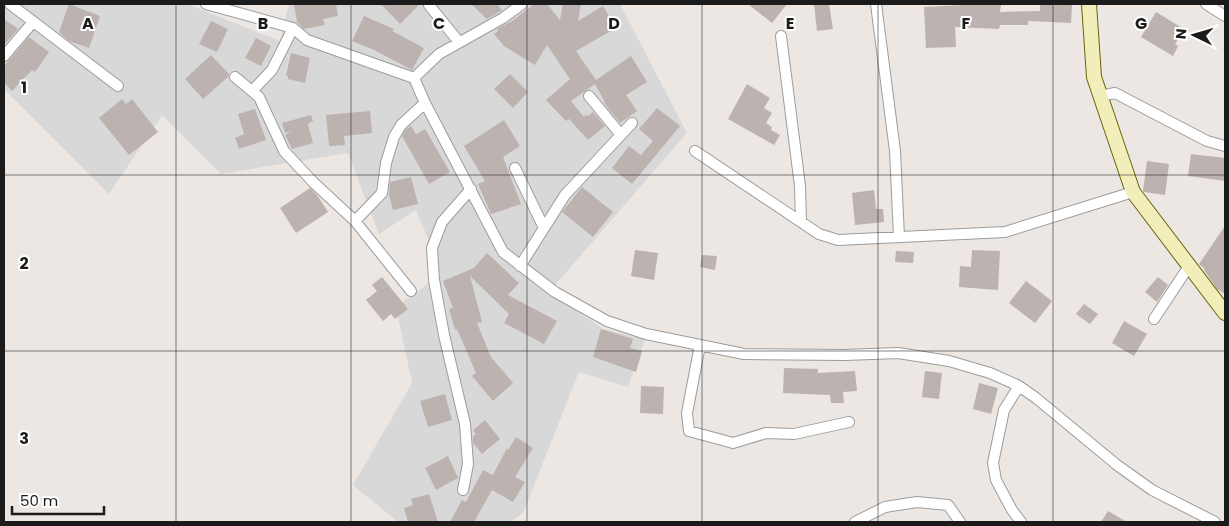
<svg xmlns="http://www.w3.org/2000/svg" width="1229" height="526" font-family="Poppins,sans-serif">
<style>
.residential{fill:#d9d8d8}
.building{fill:#bcb2af}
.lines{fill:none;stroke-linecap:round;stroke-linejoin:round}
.street-casing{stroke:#9c9c9c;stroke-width:12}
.secondary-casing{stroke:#66640f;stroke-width:16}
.street{stroke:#fff;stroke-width:10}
.secondary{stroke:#f2eeb9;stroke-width:14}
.grid{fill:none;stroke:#1b1b1b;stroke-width:1;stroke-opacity:0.55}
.grid-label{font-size:16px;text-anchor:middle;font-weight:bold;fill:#1b1b1b;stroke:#fff;stroke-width:4;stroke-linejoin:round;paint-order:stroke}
</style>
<rect width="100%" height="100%" fill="#ece7e2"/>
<path class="residential" d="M4 4H187L280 41 289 4H620L687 133 549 292 603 329 645 339 628 387 579 372 523 513 510 522H398L353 485 412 383 396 307 434 279 432 248 416 210 379 234 348 153 221 174 162 115 109 194 4 89Z"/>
<path class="building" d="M69 4 100 16 89 48 69 41 59 32Z
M294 4H336L338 16 323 19 325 25 304 29 297 22Z
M381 4H420L400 24Z
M471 4H497L502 10 487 19Z
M534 4H547L560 20 563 4H581L578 21 603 6 616 28 576 51 596 80 631 56 647 82 626 95 637 111 620 123 604 103 605 102 595 84 571 101 584 117 586 115 588 116 593 112 605 126 588 140 569 119 566 121 546 100 570 79 547 45 535 65 504 46 494 34 498 31 497 29 512 21Z
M748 4H787L772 23Z
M814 4H829L833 29 817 31Z
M966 4H1001L1000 12 1040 11V4H1072L1071 23 1028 21V25H1000L999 29 955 27 956 47 926 48 924 7 966 5Z
M1156 12 1184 29 1175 44 1178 46 1173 56 1141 37Z
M364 16 394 29 392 31 424 48 412 70 372 49 352 41Z
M4 19 18 29 5 44 4 42Z
M211 21 228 29 217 52 199 44Z
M29 37 49 52 35 72 32 70 12 91 4 83V66Z
M256 38 271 46 261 66 245 58Z
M291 53 310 58 305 83 288 79V76H286Z
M211 55 229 74 228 77 203 99 185 79Z
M510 74 528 92 513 108 494 89Z
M747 84 770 98 764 108 772 113 766 123 772 127 771 130 780 135 774 145 728 119Z
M122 99 126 104 132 99 158 132 129 155 99 118Z
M657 108 680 126 632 184 612 168 629 146 641 155 653 141 639 129Z
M255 109 266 140 239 149 235 138 244 134 238 114Z
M370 111 372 133 344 136 345 145 329 146 326 115Z
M311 115 313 121 308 124 313 143 292 149 285 135 291 131 285 133 282 123Z
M504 120 520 146 503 157 521 204 491 214 478 184 485 181 464 146Z
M411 126 416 134 425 129 450 172 429 184 402 136 406 129Z
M1191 154 1225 158V181L1188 176Z
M1147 161 1169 164 1165 195 1144 192 1143 191Z
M411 177 418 204 393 210 389 195 390 182Z
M582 187 613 212 593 237 562 212Z
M310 188 317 195 328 212 296 233 280 208Z
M874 190 876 209H883L884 222 855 225 852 193Z
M1225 226V294L1217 289 1204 270 1205 269 1199 264Z
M635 250 658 253 654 280 631 276Z
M972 250 1000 251 998 290 959 287 960 266 971 267Z
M896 251 914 252 913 263 895 262Z
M487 253 519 283 508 295 557 321 544 344 504 323 509 314 470 276 482 322 477 323 491 357 513 383 493 401 472 376 476 373 457 329 455 330 449 309 453 308 443 281 474 268Z
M702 255 717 256 715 270 700 267Z
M382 277 408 309 395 319 391 314 383 321 366 300 377 291 372 285Z
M1158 277 1168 285 1157 302 1145 292Z
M1026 281 1052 301 1035 323 1009 303Z
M1084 304 1098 314 1090 324 1076 314Z
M1124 321 1147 334 1134 356 1112 343Z
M601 329 633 339 630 348 642 351 636 372 593 357Z
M784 368 818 369V373L855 371 857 391 843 392 844 403H831L830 395 783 393Z
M925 371 942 373 939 399 922 397Z
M979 383 998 388 991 414 973 409Z
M641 386 664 387 663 414 640 413Z
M445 394 452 420 428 427 420 401Z
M485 420 500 439 482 454 473 443V436L476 434 473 430Z
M516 437 533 448 515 477 525 482 513 502 492 490 474 522H450L462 500 466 502 483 470 493 475 507 448 508 450Z
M448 456 458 478 436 490 425 468Z
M429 494 438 522H408L404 508 413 505 411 499Z
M1108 511 1127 522H1101Z"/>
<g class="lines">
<g class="street-casing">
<path id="street" d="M10 4 118 86
M206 4 293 28 307 40 414 78 425 103 503 252 555 292 607 321 646 334 744 354 845 355 898 353 949 361 990 373 1019 386 1036 398 1117 465 1152 490 1215 522
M876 4 895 151 899 237
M1206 4 1225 16
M429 5 459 42
M781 36 800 186 801 222
M4 56 33 22
M235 77 259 97 284 151 313 182 355 221 411 291
M414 78 439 54 503 18 522 4
M252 91 272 70 293 28
M589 96 621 135
M1100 96 1115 93 1207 141 1225 146
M695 151 819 234 838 240 1005 232 1133 192
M515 168 544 228
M355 221 382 193 386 163 394 137 401 125 425 103
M520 266 565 195 632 123
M1154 319 1189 266
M700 345 687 413 689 431 733 443 766 433 794 434 849 422
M1019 386 1004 410 993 463 996 480 1012 510 1021 522
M463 490 468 464 465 424 444 335 434 280 432 248 442 222 471 189
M855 522 885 507 917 502 948 505 960 522"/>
</g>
<g class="secondary-casing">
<path id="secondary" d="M1089 4 1094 77 1133 192 1225 313"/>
</g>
<use href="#street" class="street"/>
<use href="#secondary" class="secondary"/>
</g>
<path class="grid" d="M176 4V522M351 4V522M527 4V522M702 4V522M878 4V522M1053 4V522M4 175H1225M4 351H1225"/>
<g class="grid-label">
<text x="88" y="29">A</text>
<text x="263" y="29">B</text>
<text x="439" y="29">C</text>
<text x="614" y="29">D</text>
<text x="790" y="29">E</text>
<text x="966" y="29">F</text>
<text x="1141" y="29">G</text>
<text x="24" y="93">1</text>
<text x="24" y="269">2</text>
<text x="24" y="444">3</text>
</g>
<rect width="1229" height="526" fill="none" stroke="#1b1b1b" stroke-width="10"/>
<g transform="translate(1194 35) rotate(275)" stroke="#ffffff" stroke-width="4" paint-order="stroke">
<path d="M0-4L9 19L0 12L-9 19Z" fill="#1b1b1b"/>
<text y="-8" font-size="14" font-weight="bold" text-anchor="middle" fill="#1b1b1b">N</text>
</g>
<path d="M12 506v8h92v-8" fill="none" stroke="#1b1b1b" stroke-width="2.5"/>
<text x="20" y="506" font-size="15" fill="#1b1b1b" stroke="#ffffff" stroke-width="4" paint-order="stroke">50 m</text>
</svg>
